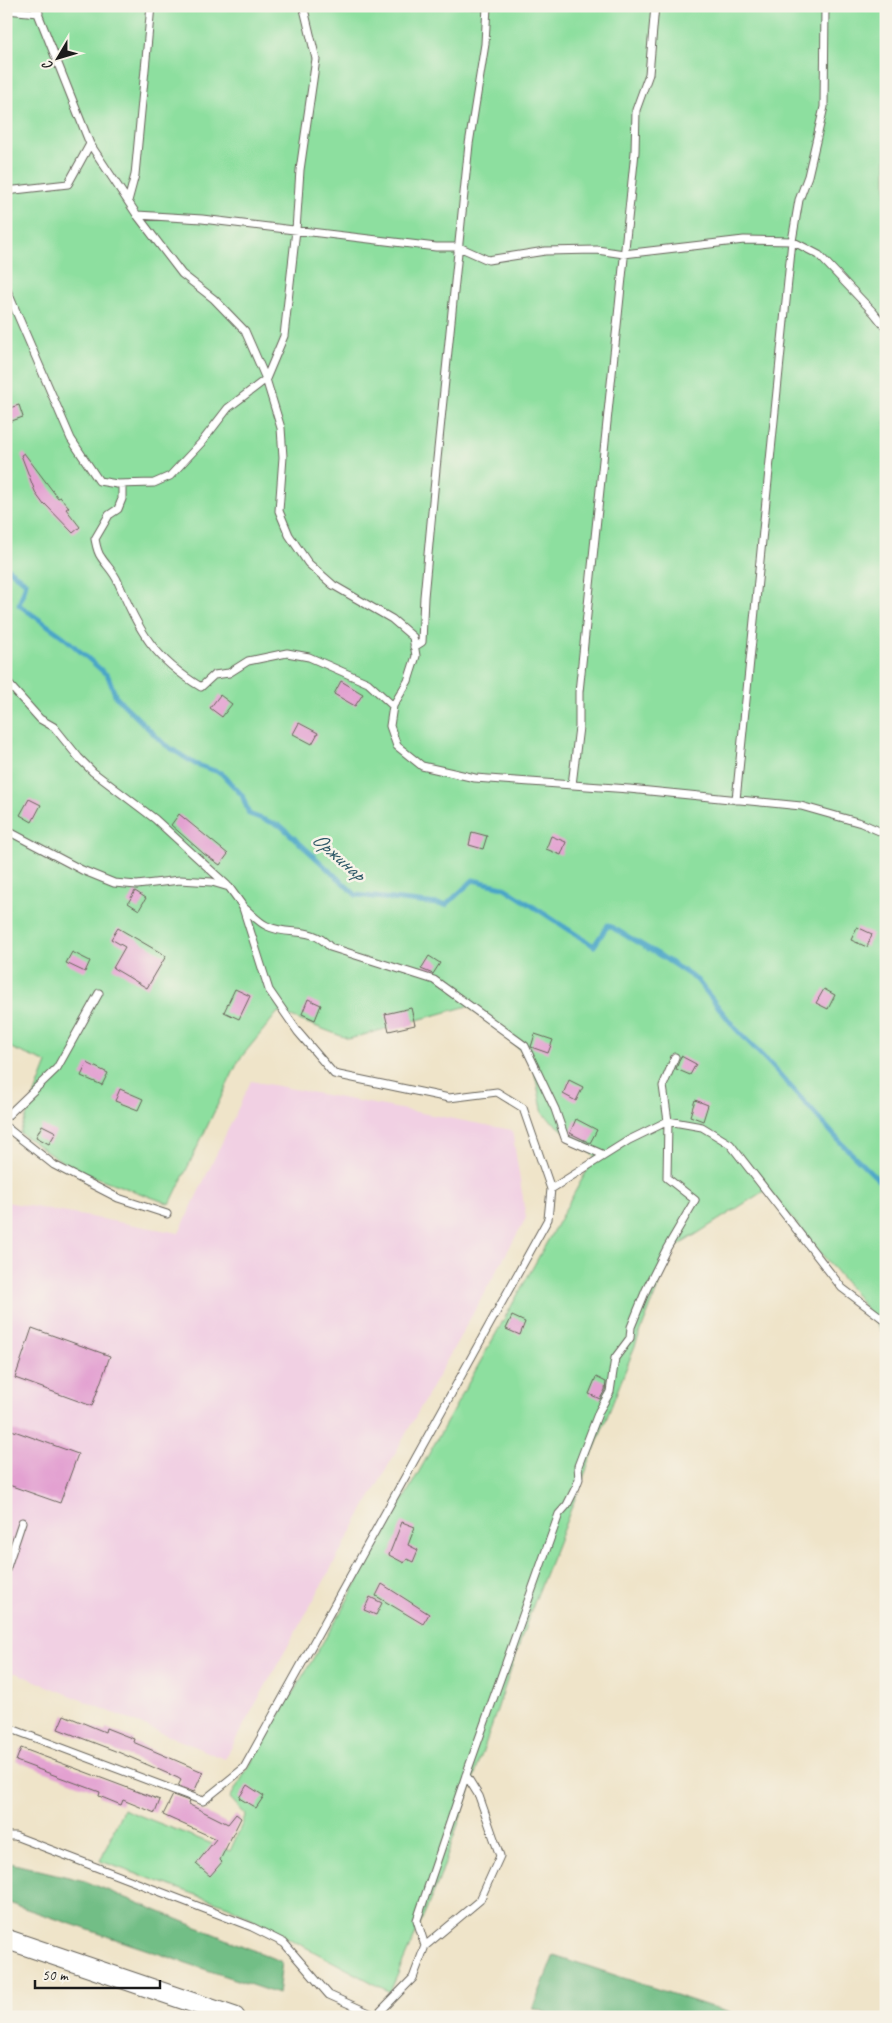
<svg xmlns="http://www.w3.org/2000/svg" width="892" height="2023" font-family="Caveat,sans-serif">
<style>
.built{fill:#f1d0e3}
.green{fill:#8ddf9f;stroke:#547e5e}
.forest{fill:#72be86;stroke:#476d51}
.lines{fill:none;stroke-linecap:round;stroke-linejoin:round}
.stream{stroke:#48a5c7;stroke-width:5}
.building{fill:#e3a1d1}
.service-casing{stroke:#666259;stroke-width:9}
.secondary-casing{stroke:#666259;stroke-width:21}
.service{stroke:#fff;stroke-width:7}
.secondary{stroke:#fff;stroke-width:19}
.labels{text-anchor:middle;stroke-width:5;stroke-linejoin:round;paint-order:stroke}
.water-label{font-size:21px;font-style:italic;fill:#305a69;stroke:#f7f3e8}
</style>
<rect width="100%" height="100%" fill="#f7f3e8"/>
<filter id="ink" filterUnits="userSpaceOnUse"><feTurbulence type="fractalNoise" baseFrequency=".02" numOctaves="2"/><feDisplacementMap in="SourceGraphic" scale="10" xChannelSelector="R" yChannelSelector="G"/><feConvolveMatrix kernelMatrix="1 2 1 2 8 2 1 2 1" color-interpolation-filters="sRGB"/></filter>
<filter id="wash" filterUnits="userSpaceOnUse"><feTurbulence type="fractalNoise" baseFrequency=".0096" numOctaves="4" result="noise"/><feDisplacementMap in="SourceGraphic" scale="20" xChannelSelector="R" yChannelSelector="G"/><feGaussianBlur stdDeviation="1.12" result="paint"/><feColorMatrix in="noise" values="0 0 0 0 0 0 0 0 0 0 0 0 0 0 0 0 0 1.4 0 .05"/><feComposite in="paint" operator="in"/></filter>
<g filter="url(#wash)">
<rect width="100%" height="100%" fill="#efe4c9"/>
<path class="built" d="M251 1081 512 1130 526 1218 225 1759 16 1673H6V1202L179 1233Z"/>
<path class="green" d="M6 6H886V1338L856 1295 767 1189 673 1249 529 1616 439 1880 390 1992 228 1906 100 1861 123 1809 230 1851 246 1815 230 1798 339 1615 595 1156 543 1114 532 1059 468 1006 349 1039 278 1012 239 1060 170 1204 73 1169 20 1133 47 1063 6 1046Z"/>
<path class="forest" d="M6 1862 85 1881 282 1962 278 1994 6 1902Z
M554 1955 742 2017H558L533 2008Z"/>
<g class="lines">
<path class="stream" d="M6 567 26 583 19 605 65 638 108 676 116 697 164 744 195 764 221 773 242 795 249 814 281 826 356 895 446 905 473 880 503 887 594 946 608 925 661 956 697 980 735 1028 773 1067 842 1144 886 1187"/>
</g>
<g id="blocks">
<path class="building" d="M19 405 23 417 6 423V409Z
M24 453 58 498 60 497 69 507 66 509 80 527 73 533 45 504 44 505 36 494 21 455Z
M341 681 363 694 355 706 334 694Z
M220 695 232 704 222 717 210 708Z
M299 723 318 733 312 744 293 734Z
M29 799 41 805 32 822 20 815Z
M179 814 228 854 220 865 204 854 171 825Z
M472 832 487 836 483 849 469 845Z
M551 836 566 842 561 855 546 849Z
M135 891 146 898 139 910 128 903Z
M857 927 872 934 867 947 851 940Z
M118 928 166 956 147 988 113 968 125 947 111 939Z
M72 952 90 961 85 972 66 963Z
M429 956 440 963 433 974 421 969Z
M235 989 250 996 239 1019 224 1012Z
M824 989 835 995 828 1009 816 1003Z
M308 999 321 1005 315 1020 302 1014Z
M411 1008 415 1025 389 1031 385 1014Z
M535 1034 553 1040 548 1053 531 1047Z
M681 1056 696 1064 690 1075 676 1069Z
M87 1063 108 1073 102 1085 81 1076Z
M569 1080 583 1087 576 1101 563 1094Z
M120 1089 143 1099 138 1110 115 1101Z
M695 1100 708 1105 703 1121 690 1116Z
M576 1119 597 1130 590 1143 570 1133Z
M42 1125 56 1132 49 1144 36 1137Z
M512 1316 525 1322 520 1335 506 1329Z
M32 1328 110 1356 92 1406 15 1378Z
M596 1377 606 1382 605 1390 600 1399 589 1394Z
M6 1428 78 1454 60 1503 6 1484Z
M402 1522 415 1527 408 1545 418 1550 413 1562 407 1559 404 1563 389 1555Z
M382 1584 429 1614 423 1624 376 1596Z
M370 1597 382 1603 376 1615 364 1610Z
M64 1715 105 1732 106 1728 134 1739 133 1742 203 1772 194 1792 178 1786 181 1780 178 1778 118 1752 58 1729Z
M21 1748 160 1800 155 1813 123 1800 121 1805 99 1796 100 1792 16 1761Z
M247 1785 264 1796 256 1808 239 1798Z
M173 1795 189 1801 188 1804 228 1824 236 1814 241 1818 220 1860 222 1862 210 1876 196 1864 216 1839 163 1815Z"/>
</g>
</g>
<g filter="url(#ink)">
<use href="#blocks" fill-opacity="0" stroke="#666259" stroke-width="1"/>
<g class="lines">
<g class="service-casing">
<path id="service" d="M35 6 90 144 137 215 182 274 214 299 245 331 266 379 281 428 283 457 279 511 289 535 308 563 333 585 392 619 413 637 416 656 408 681 393 706 390 726 397 746 422 766 475 778 629 789 801 806 861 823 886 834
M6 10 39 13
M6 191 68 184 90 144
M128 201 135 175 151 6
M137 215 202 219 436 247H459L488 260 545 251 597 250 624 254 744 240 792 241 819 255 874 313 886 328
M6 288 71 439 99 481 117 484 154 483 170 476 201 443 228 408 266 379 284 336 296 230 300 170 316 59 304 9 305 6
M122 484V499L118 509 109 515 95 539C96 544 97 552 101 557 106 565 114 572 118 582 140 632 153 658 201 687L214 675 229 673 248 661 287 653 309 657 368 683 393 706
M414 647 422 642 424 597 436 469 469 144 485 44 487 6
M6 681 40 719 54 727 79 758 93 772 155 819 227 885
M572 785 579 727V692L635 152 636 110 649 74 655 6
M736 800 792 241 799 200 808 176 824 107 825 6
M6 830 82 870 114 883 137 885 180 880 212 882 229 887 242 905 269 990 298 1032 334 1074 449 1098 497 1092 523 1108 551 1189 548 1219 244 1768 203 1801 9 1728
M242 906C250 912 258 922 267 926 290 937 310 925 330 947L434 980 525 1046 555 1109 565 1138 604 1155
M6 1117 57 1068 99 993
M6 1127 54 1165 118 1198 167 1214
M551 1189 629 1140 668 1121 702 1127 730 1144 842 1288 886 1321
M6 1570 22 1522
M6 1836H15L252 1927 284 1943 329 1995 376 2016 413 1978 425 1946 480 1900 500 1856 479 1796 466 1775
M425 1946 417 1920 466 1775 559 1514 567 1505 576 1487 579 1479 578 1466 599 1411 610 1392 615 1358 630 1338 631 1327 646 1290 667 1248 695 1200 667 1178 668 1121 663 1086 675 1057"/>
</g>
<g class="secondary-casing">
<path id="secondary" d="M6 1939 235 2017"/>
</g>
<use href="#service" class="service"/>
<use href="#secondary" class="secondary"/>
</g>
</g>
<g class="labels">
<g class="water-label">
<text transform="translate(339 856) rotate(41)" y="7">Оржинар</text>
</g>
</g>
<rect width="892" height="2023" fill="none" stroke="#f7f3e8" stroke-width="25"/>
<g transform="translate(58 58) rotate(232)" stroke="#f7f3e8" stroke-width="4" paint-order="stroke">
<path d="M0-4L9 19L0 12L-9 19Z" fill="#1c1c1c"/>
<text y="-8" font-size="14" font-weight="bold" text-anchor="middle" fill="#1c1c1c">С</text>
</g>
<path d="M35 1980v8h125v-8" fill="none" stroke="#1c1c1c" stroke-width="2.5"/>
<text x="42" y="1980" font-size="15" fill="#1c1c1c" stroke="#f7f3e8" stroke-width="4" paint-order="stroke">50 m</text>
</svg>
